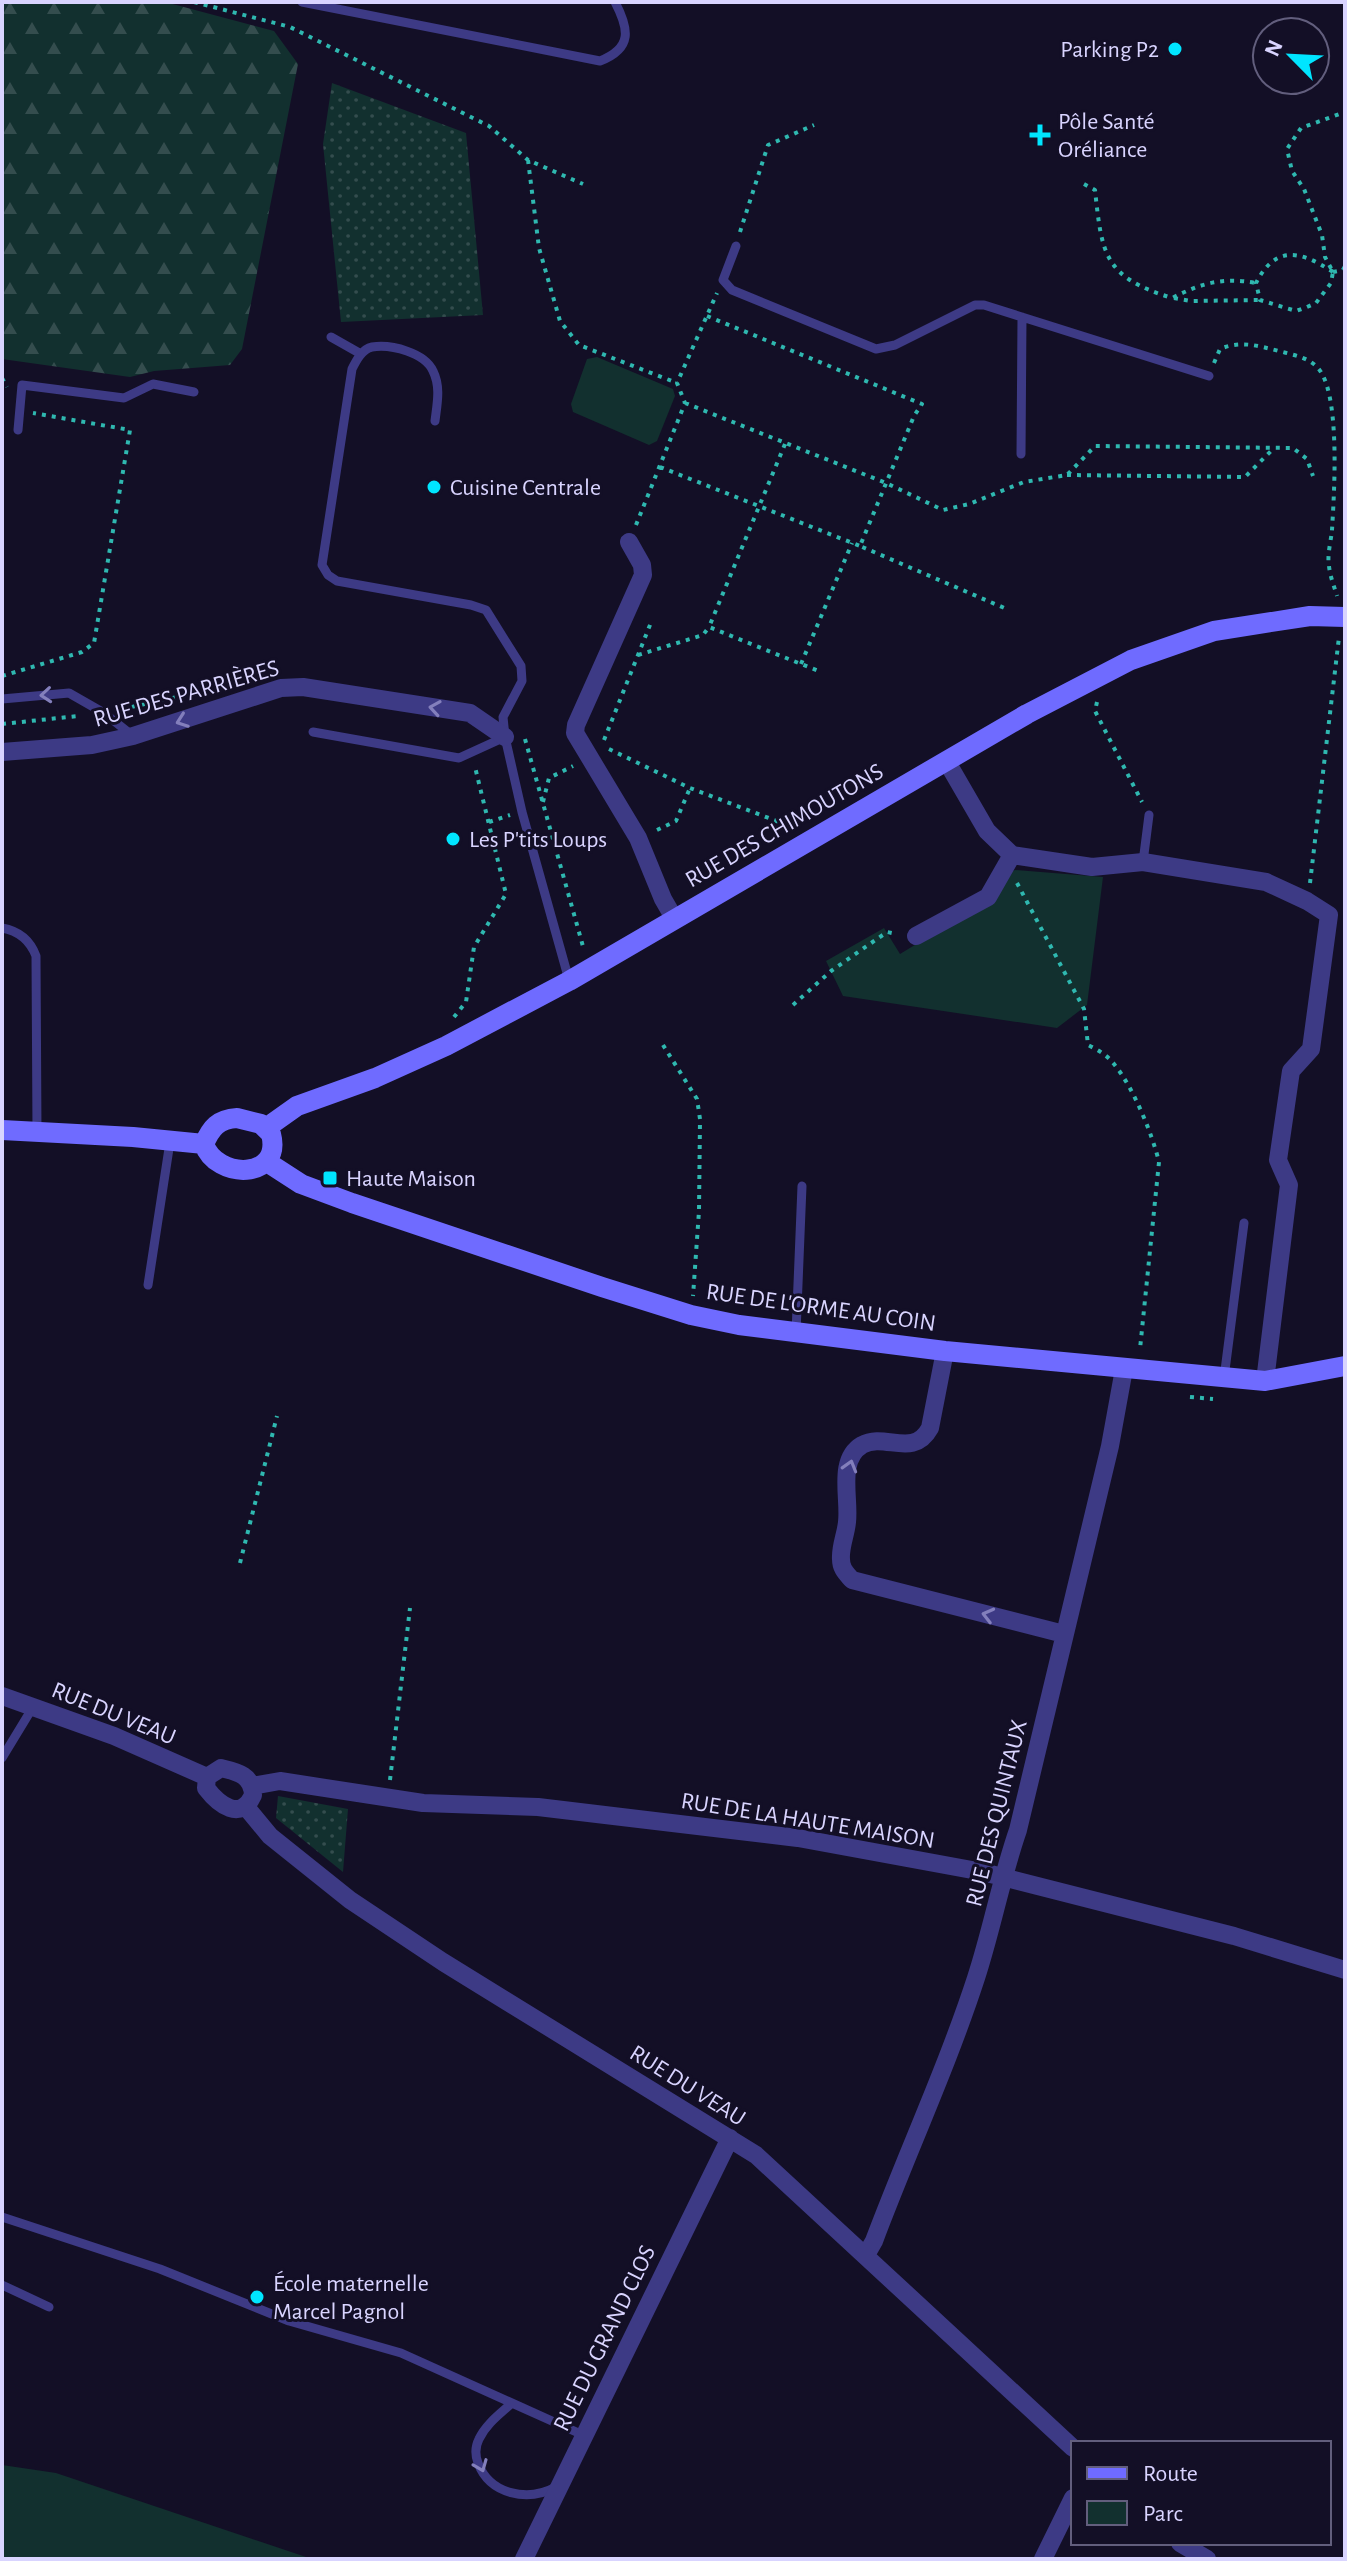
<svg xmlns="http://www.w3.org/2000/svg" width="1347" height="2561" font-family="'Alegreya Sans',sans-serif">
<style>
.green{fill:#12302f}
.forest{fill:url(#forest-firs)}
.garden{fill:url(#garden-dots)}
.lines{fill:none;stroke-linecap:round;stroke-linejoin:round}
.path{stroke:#2fb8b0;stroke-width:4;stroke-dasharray:4 6;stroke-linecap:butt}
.lane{stroke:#3d3a85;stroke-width:9}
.street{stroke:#3d3a85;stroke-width:18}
.secondary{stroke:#6f6bff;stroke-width:20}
.oneway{stroke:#837fbc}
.poi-dot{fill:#00e5ff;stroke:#130f26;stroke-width:3}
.labels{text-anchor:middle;stroke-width:6;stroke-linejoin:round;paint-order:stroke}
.poi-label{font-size:24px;fill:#d9d4ff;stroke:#130f26;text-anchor:start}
.street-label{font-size:24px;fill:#d9d4ff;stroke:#130f26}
</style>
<defs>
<pattern id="forest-firs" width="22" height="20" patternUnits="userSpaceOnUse" patternTransform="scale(2)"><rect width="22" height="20" fill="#12302f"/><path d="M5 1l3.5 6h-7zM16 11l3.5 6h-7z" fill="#344d4e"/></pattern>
<pattern id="garden-dots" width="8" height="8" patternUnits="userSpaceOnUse" patternTransform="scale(2)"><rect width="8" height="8" fill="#12302f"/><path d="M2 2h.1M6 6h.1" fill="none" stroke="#344d4e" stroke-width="1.8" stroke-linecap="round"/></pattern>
</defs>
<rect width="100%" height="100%" fill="#130f26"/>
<path class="green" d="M597 357 673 389 675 396 657 441 649 445 573 412 571 404 587 359Z
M1015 870 1103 877 1087 1005 1057 1028 843 996 826 961 884 928 900 954 992 898 1009 873Z
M2 2465 56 2473 312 2559H2Z"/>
<path class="forest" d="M2 2H165L274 31 298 64 242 349 230 365 154 371 130 377 2 359Z"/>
<path class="garden" d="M332 83 466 133 483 315 341 322 323 144Z
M278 1796 348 1809 343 1872 276 1818Z"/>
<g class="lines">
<path class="path" d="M194 2 290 27 489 126 528 160 583 184
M528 160 539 248 560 321 579 345 677 383
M1084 184 1095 190C1102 255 1104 277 1172 298 1202 283 1222 277 1256 283
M740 232 768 145 814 125
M1333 272C1301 251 1276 244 1256 283L1260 300 1296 311 1307 307 1316 303 1331 283 1333 272 1325 257 1322 235 1304 189 1292 171 1287 149 1301 128 1345 112
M1333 272 1343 270 1345 266
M1174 298 1191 301 1260 300
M707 316 922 404 914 416 860 546 1009 610
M1214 363 1220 349C1241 340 1258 346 1279 351 1293 355 1308 357 1318 368 1341 394 1334 495 1332 530 1331 541 1327 555 1329 566 1330 576 1334 586 1337 596
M2 378 7 387
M685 403 886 483 943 510 969 504 1024 482 1067 475 1095 446 1293 448 1307 459 1313 476
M785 444 709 627 821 672
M660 467 860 546
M1067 475 1245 477 1273 449
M636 525 685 403 677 383 717 293
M638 655 703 635 709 627
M801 664 852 543
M2 676 82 652 94 643 130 430 33 413
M1097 702 1095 711 1142 802
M122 709 191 694
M2 724 78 716
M525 739 584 950
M604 740 652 620
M609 749 690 788 787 825 790 829
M543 802 549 778 573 766
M489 822 510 815
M657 830 676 821 690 788
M1017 883 1084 1009 1088 1045C1098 1050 1107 1055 1114 1064 1133 1087 1152 1133 1159 1162L1140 1349
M1310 883 1339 637
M793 1005 831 971 887 932 897 934
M454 1017 466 1002 474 947 506 894 475 767
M663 1045 697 1099 700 1119 699 1211 693 1296
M1190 1397 1213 1399
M240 1563 277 1416
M390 1780 410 1608"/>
<path class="lane" d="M302 2 600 61C633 48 629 29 615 2
M736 246 723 280 732 290 876 349 895 345 975 305H984L1209 376
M331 337 361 354
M435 421C437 404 441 387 433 371 425 353 392 344 372 347 362 349 356 361 352 369L322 565 328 575 337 581 471 605 486 610 521 666 522 681 503 717 505 737 522 812 569 980
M18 430 22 385 124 398 153 384 194 392
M1021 454 1022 317
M2 699 69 693 104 713 133 736
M313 732 459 758 505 737
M1143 862 1149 815
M2 928C19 931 30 940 36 956L37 1132
M148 1285 170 1142
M796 1333 802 1186
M1224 1378 1244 1223
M2 1758 33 1707
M2 2217 160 2269 289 2321 401 2353 583 2435
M2 2285 49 2307
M512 2403C500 2414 486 2424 479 2439 475 2447 475 2455 478 2463 490 2495 528 2502 556 2487"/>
<path class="street" d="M629 542 642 565 643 575 576 725 575 733 638 838 663 899 674 918
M2 752 92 745 133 736 281 688 303 687 470 713 505 737
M947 762 987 831 1012 855 1092 867 1143 862 1266 882 1307 901 1329 915 1311 1049 1291 1071 1278 1160 1289 1185 1265 1381
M916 936 988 897 1012 855
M945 1351 930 1428C913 1459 885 1432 862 1445 837 1460 850 1498 847 1522 846 1534 840 1547 841 1559 841 1569 846 1573 852 1580L1064 1634
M2 1696 114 1736 207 1777
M221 1768C238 1772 252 1775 253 1795 241 1822 219 1805 206 1788L207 1777Z
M252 1786 280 1781 423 1803 538 1807 798 1838 983 1872 1234 1936 1345 1970
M246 1807 270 1836 350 1900 443 1962 756 2155 1073 2448
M866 2255 874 2241C907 2153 947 2067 976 1978 992 1929 1001 1879 1018 1830L1110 1446 1124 1369
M1180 2543 1207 2559
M524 2559 730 2138
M1043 2559 1073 2498"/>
<path class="secondary" d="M237 1118 261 1124 271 1134C283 1180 216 1180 204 1144 211 1128 218 1119 237 1118Z
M266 1128 297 1106 375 1078 446 1046 569 981 1027 714 1131 660 1214 631 1310 616 1345 617
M2 1130 133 1137 204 1144
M267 1162 301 1184 352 1203 602 1287 691 1315 739 1325 945 1351 1265 1381 1345 1366"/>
</g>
<defs><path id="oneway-chevron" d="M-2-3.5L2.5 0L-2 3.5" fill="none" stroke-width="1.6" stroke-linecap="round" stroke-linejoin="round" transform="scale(2)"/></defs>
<g class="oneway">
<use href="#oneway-chevron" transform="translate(46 695) rotate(175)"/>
<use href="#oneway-chevron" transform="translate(435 708) rotate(-171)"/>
<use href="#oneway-chevron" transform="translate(182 721) rotate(160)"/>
<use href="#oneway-chevron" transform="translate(850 1466) rotate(-74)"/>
<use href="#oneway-chevron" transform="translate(988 1615) rotate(-166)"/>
<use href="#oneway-chevron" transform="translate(481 2466) rotate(68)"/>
</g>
<g class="poi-dot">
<circle cx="1175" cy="49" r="8"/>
<path d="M1036 123h8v8h8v8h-8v8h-8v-8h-8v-8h8z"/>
<circle cx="434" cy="487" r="8"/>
<circle cx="453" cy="839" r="8"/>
<rect x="322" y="1170" width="16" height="16" rx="4"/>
<circle cx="257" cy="2297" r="8"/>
</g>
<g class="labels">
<g class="poi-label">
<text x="1159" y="57" text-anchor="end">Parking P2</text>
<text x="1058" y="129">Pôle Santé<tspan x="1058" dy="28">Oréliance</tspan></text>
<text x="450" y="495">Cuisine Centrale</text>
<text x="469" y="847">Les P'tits Loups</text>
<text x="346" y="1186">Haute Maison</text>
<text x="273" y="2291">École maternelle<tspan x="273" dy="28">Marcel Pagnol</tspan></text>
</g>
<g class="street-label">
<text transform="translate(186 693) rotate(-16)" y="8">RUE DES PARRIÈRES</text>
<text transform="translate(784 825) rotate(-30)" y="8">RUE DES CHIMOUTONS</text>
<text transform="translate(821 1307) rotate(8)" y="8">RUE DE L'ORME AU COIN</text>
<text transform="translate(114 1713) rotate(22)" y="8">RUE DU VEAU</text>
<text transform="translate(996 1813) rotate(-76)" y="8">RUE DES QUINTAUX</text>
<text transform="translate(808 1820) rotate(9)" y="8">RUE DE LA HAUTE MAISON</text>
<text transform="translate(688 2085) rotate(32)" y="8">RUE DU VEAU</text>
<text transform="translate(604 2338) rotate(-64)" y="8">RUE DU GRAND CLOS</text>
</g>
</g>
<rect width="1347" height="2561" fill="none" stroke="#d9d4ff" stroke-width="8"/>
<rect x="1071" y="2441" width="260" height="104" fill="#130f26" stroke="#625e7d" stroke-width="2"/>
<rect x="1087" y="2467" width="40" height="12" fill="#6f6bff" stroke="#625e7d" stroke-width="2"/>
<text x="1143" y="2481" font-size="24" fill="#d9d4ff">Route</text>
<rect x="1087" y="2501" width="40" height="24" fill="#12302f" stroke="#625e7d" stroke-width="2"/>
<text x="1143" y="2521" font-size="24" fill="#d9d4ff">Parc</text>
<g transform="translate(1291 56) rotate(294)"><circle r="38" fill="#130f26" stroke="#625e7d" stroke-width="2"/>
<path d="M0-6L14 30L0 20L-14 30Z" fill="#00e5ff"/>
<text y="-12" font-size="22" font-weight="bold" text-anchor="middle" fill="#d9d4ff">N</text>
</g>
</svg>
